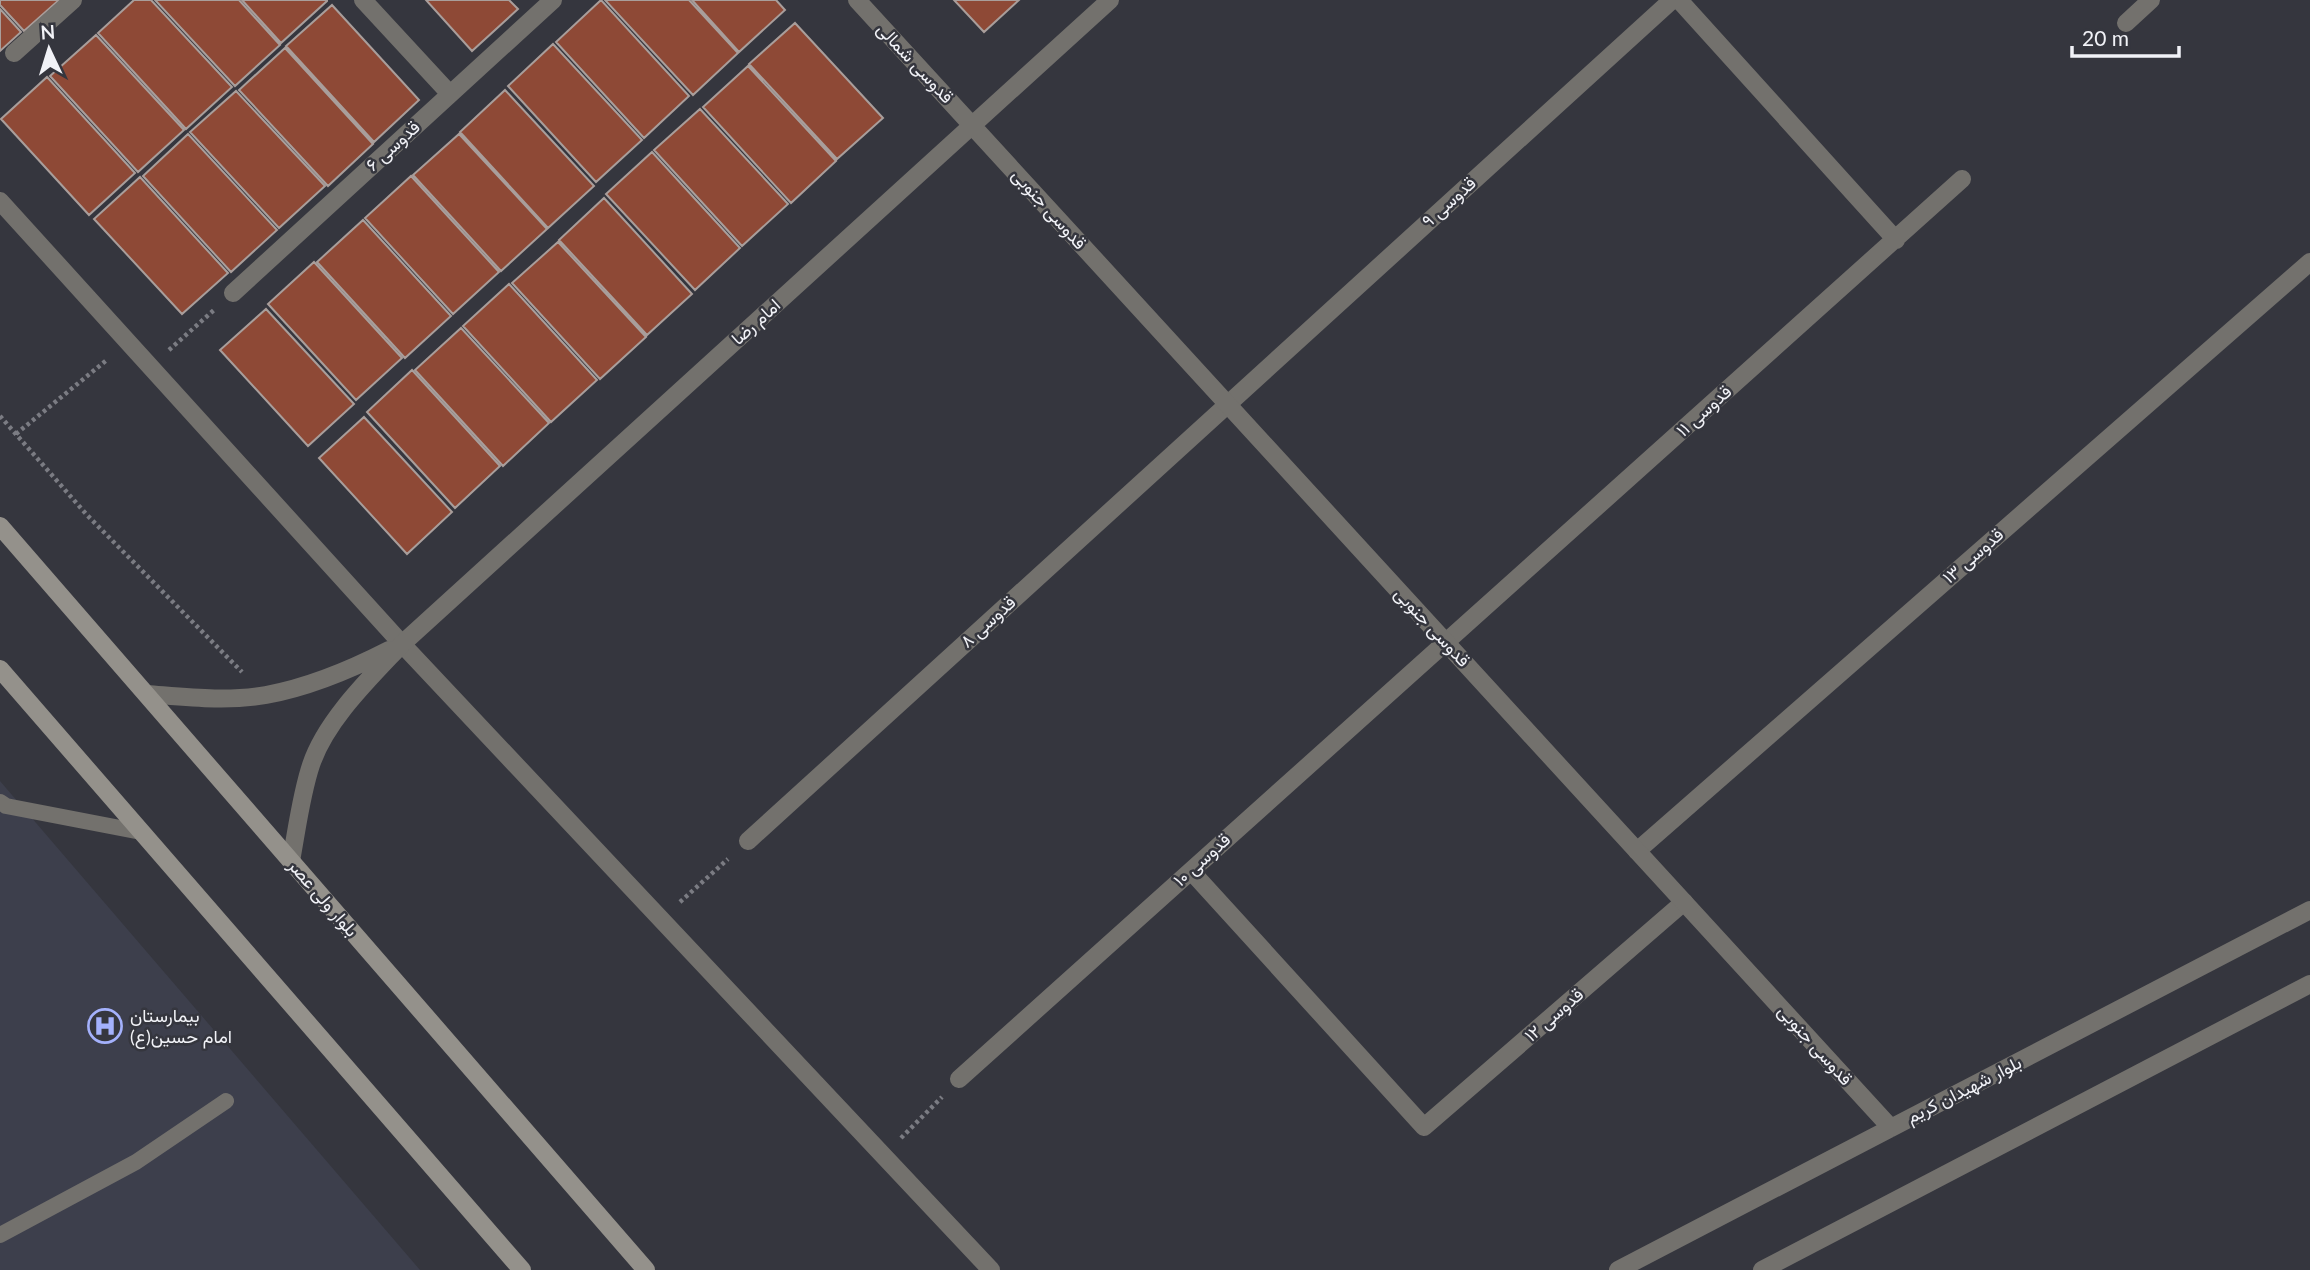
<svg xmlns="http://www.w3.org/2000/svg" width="2310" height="1270" font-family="Lato,Vazirmatn,sans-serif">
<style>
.built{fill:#3d3f4c}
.building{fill:#8e4936;stroke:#a99e9b;stroke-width:2}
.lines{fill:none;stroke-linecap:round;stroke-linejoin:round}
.path{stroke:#7b7c83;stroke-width:4.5;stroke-dasharray:3.5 3.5;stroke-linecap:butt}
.service{stroke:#73716d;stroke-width:16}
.minor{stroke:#73716d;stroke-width:18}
.tertiary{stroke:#73716d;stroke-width:18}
.secondary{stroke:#94918b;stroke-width:18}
.labels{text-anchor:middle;stroke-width:5;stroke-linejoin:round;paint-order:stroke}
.street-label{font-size:18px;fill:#f1f2f7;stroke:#35363e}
.poi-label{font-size:18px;fill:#f1f2f7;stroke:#35363e;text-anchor:start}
</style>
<rect width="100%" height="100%" fill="#35363e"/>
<path class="built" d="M0 781 420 1270H0Z"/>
<path class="building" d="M0 0H59L24 31 0 5Z
M134 0H151L232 87 186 129 98 33Z
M155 0H239L280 45 235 86Z
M242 0H327V1L281 43Z
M426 0H509L518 9 472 51Z
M601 0 689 96 644 138 556 42Z
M605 0H689L738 53 693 95Z
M692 0H776L785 10 739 52Z
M954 0H1019L984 32Z
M332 5 419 100 374 142 286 46Z
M0 9 21 32 0 51Z
M795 23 883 118 837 159 749 64Z
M96 35 184 130 138 172 50 76Z
M553 44 642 140 596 182 508 86Z
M285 48 373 144 328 186 239 90Z
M748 66 836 161 791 203 703 107Z
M47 77 135 173 89 215 1 119Z
M505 90 594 186 548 228 460 132Z
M236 91 325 186 279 228 190 132Z
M700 109 788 204 742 246 654 150Z
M188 134 277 230 231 272 143 176Z
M459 134 547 229 501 271 413 175Z
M652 152 740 248 695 290 606 194Z
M411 176 499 272 453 314 365 218Z
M140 177 228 273 182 314 94 219Z
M604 198 692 294 647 335 559 240Z
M363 220 451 316 405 358 317 262Z
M558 242 646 337 600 379 512 283Z
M314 262 402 358 356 400 268 304Z
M509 284 597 380 551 422 463 326Z
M266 309 354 404 308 446 220 350Z
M461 328 549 423 503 466 415 370Z
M412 370 500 466 455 508 367 412Z
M364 417 452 512 407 554 319 458Z"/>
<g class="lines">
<path class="path" d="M169 350 214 310
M0 416 87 515 242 672
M16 434 108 359
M680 902 728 859
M901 1138 942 1097"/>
<path class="service" d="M0 802 6 806 141 832
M0 1235 136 1162 226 1101"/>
<path class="minor" d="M363 0 450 94
M1679 0 1896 240
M2126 23 2151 0
M14 53 73 0
M0 201 402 644 991 1270
M233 293 553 0
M748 841 1672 0
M1637 851 2310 262
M1191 871 1424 1127 1684 902
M959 1079 1962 179"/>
<path class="tertiary" d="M857 0 1891 1128
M147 694C186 697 227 702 266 695 310 687 350 670 389 650
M291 861C297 829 301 795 311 765 326 720 370 678 402 644L1110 0
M1618 1270 2310 910
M1762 1270 2310 984"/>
<path class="secondary" d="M0 526 646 1270
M0 669 522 1270"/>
</g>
<defs>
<g id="hospital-ring" transform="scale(1.75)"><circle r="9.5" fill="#35363e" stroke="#a4b1fc" stroke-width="1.5"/><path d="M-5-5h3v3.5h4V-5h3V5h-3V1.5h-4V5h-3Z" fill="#a4b1fc"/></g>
</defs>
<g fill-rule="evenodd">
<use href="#hospital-ring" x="105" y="1026"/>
</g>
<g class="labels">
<g class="street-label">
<text transform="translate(915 63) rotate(47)" y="6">قدوسی شمالی</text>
<text transform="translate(393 146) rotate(-42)" y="6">قدوسی ۶</text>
<text transform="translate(1449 202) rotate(-42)" y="6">قدوسی ۹</text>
<text transform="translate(1049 209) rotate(48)" y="6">قدوسی جنوبی</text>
<text transform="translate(756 322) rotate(-42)" y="6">امام رضا</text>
<text transform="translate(1704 411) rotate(-42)" y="6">قدوسی ۱۱</text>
<text transform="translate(1973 556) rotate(-41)" y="6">قدوسی ۱۳</text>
<text transform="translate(988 622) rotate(-42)" y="6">قدوسی ۸</text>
<text transform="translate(1432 627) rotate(47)" y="6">قدوسی جنوبی</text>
<text transform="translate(1202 860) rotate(-42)" y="6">قدوسی ۱۰</text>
<text transform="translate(323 898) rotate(49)" y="6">بلوار ولی عصر</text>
<text transform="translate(1554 1015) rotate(-41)" y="6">قدوسی ۱۲</text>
<text transform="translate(1815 1045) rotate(48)" y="6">قدوسی جنوبی</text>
<text transform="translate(1964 1090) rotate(-27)" y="6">بلوار شهیدان کریم</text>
</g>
<g class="poi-label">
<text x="130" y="1022">بیمارستان<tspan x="130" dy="21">امام حسین(ع)</tspan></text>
</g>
</g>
<g transform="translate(49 49) rotate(356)" stroke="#35363e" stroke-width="5" paint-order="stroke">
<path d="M0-5L12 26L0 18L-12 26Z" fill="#f1f2f7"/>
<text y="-10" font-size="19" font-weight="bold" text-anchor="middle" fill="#f1f2f7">N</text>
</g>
<path d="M2072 46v10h107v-10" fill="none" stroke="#f1f2f7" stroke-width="3.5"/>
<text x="2082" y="46" font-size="21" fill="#f1f2f7" stroke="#35363e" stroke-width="5" paint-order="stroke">20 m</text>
</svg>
